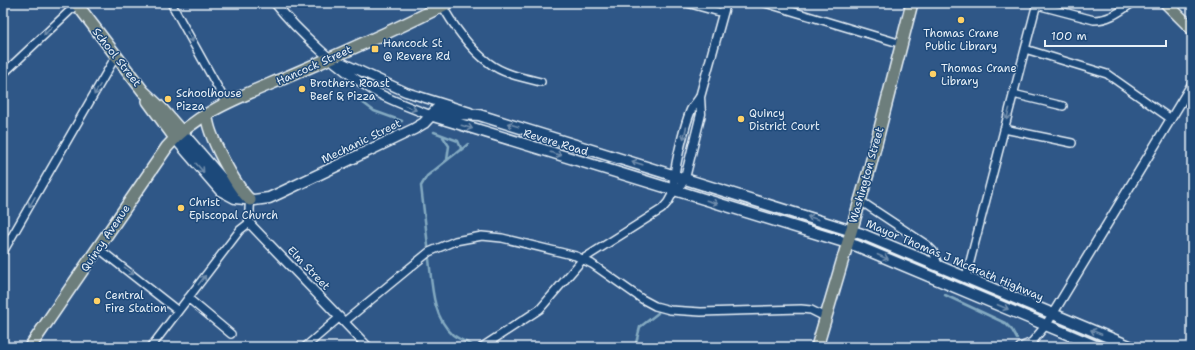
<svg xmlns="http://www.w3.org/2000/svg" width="1195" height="350" font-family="'Shantell Sans',sans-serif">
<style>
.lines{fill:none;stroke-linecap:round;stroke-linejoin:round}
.stream{stroke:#84aac1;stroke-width:2.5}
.minor-casing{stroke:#e8f1f8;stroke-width:10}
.tertiary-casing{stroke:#e8f1f8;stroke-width:11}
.secondary-casing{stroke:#e8f1f8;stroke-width:13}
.primary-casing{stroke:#e8f1f8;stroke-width:14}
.minor{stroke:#1f4a7a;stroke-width:7}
.tertiary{stroke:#1f4a7a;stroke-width:8}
.secondary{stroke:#1f4a7a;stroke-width:10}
.primary{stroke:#6d7e7c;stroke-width:11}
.oneway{stroke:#6f8dac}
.poi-dot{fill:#ffd166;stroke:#1f4a7a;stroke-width:1.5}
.labels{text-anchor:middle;stroke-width:3;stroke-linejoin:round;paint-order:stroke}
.poi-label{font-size:11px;fill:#e8f1f8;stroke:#1f4a7a;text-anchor:start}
.street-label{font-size:11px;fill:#e8f1f8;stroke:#1f4a7a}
</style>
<rect width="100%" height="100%" fill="#2f5787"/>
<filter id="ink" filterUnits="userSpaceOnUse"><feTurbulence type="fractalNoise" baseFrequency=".025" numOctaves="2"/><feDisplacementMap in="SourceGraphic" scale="8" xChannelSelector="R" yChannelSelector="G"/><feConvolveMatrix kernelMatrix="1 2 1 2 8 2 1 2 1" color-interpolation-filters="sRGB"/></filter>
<g filter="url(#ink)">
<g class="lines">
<path class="stream" d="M362 102 374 111 402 121
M443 137 449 146 447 160
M461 150 468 144
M428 246 421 186 427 176 460 150 461 148 458 141 434 132
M429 259C432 284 432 317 453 335 459 339 466 342 472 345
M945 295 1005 323 1012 330 1017 339
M509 347H519
M635 347 640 327 658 313"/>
<g class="minor-casing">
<path id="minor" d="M171 3 227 104
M441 3C451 23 471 50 489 63 503 74 524 78 541 82
M687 3 723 13
M765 3 902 44
M1037 5 1094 20C1109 20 1119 12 1131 4
M1025 49 1107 74 1171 119
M3 74 77 4
M1013 94 1063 106
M1004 129 1072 143
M859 200 927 245 933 251 938 265
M98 248 178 311
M3 252 116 56
M966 277 1037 3
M188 298 231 334
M344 322 429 252 455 241 482 236 502 238 576 256 592 264 642 299 655 306 670 310 701 312 801 309 811 310 825 317
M151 347 240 230 249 223
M305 347 340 317
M482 347 540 309 583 259 662 209 668 202 674 191
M1020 347 1032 342 1046 325"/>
</g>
<g class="tertiary-casing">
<path id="tertiary" d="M275 3C298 32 342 72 374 91 392 101 411 108 430 115
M343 63 406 92 470 112
M700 97C697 102 693 106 691 110 685 124 671 178 674 191L681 185 685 178 701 114 700 97 726 3
M250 200 249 220 251 225 368 347
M1046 325 1192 84"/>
</g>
<g class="secondary-casing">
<path id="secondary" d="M430 115 857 246 1098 347
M181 131 224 181 244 197
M175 138 220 190 235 198 254 200 269 198 282 192 414 129 424 123 437 109 459 114 479 115 862 234 1132 347"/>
</g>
<g class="primary-casing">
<path id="primary" d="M76 3 143 91 162 109 181 131
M1166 3 1192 29
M148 101 175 138
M207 114C206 133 236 187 250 200
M30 347 167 147C199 109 251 93 296 73 347 51 398 29 448 3
M817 347 870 167 912 3"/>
</g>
<use href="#minor" class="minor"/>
<use href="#tertiary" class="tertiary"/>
<use href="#secondary" class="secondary"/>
<use href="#primary" class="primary"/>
</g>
<defs><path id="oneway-shaft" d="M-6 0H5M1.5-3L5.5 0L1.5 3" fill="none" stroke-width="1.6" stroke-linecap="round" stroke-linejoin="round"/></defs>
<g class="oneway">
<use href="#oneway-shaft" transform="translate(48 31) rotate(136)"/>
<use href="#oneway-shaft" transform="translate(190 37) rotate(61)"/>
<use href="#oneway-shaft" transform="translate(97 90) rotate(120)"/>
<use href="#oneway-shaft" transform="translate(411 108) rotate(22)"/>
<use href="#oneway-shaft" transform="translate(1008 114) rotate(105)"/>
<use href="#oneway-shaft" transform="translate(513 125) rotate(-163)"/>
<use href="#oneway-shaft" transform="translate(467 127) rotate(17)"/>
<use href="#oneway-shaft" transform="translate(685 133) rotate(104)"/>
<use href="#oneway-shaft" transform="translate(556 154) rotate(17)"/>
<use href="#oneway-shaft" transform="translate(637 163) rotate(-163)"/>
<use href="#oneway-shaft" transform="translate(200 168) rotate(49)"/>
<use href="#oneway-shaft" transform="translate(32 202) rotate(120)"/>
<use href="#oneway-shaft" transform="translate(712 202) rotate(17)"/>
<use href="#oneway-shaft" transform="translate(813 218) rotate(-163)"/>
<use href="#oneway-shaft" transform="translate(883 257) rotate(23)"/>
<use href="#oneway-shaft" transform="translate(129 271) rotate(39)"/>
<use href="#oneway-shaft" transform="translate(202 280) rotate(-52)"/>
<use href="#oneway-shaft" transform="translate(1003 307) rotate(23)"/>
<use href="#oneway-shaft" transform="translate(1096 332) rotate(-158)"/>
</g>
</g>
<g class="poi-dot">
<circle cx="961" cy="20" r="4"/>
<rect x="371" y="45" width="8" height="8" rx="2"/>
<circle cx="933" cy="74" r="4"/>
<circle cx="302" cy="89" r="4"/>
<circle cx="168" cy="99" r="4"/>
<circle cx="741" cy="119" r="4"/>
<circle cx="181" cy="208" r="4"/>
<circle cx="97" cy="301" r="4"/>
</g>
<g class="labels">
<g class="poi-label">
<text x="961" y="37" text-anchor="middle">Thomas Crane<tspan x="961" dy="13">Public Library</tspan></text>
<text x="383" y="47">Hancock St<tspan x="383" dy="13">@ Revere Rd</tspan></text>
<text x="941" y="72">Thomas Crane<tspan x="941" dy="13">Library</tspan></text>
<text x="310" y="87">Brothers Roast<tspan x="310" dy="13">Beef &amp; Pizza</tspan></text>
<text x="176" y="97">Schoolhouse<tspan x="176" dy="13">Pizza</tspan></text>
<text x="749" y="117">Quincy<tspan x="749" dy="13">District Court</tspan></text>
<text x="189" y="206">Christ<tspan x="189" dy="13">Episcopal Church</tspan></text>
<text x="105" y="299">Central<tspan x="105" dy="13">Fire Station</tspan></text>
</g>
<g class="street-label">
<text transform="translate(117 57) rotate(52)" y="4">School Street</text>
<text transform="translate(314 65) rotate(-24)" y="4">Hancock Street</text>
<text transform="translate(361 141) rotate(-26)" y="4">Mechanic Street</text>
<text transform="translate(556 142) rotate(17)" y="4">Revere Road</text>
<text transform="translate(866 175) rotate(-74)" y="4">Washington Street</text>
<text transform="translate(105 238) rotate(-56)" y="4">Quincy Avenue</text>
<text transform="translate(955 260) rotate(23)" y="4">Mayor Thomas J McGrath Highway</text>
<text transform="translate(309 268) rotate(46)" y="4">Elm Street</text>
</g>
</g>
<rect width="1195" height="350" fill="none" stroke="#1f4a7a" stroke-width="16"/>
<rect x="8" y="8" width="1179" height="334" fill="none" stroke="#e8f1f8" stroke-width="1.5" filter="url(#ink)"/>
<path d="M1045 40v6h121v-6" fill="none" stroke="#e8f1f8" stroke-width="2"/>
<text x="1051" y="40" font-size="12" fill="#e8f1f8" stroke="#1f4a7a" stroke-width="3" paint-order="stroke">100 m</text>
</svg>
